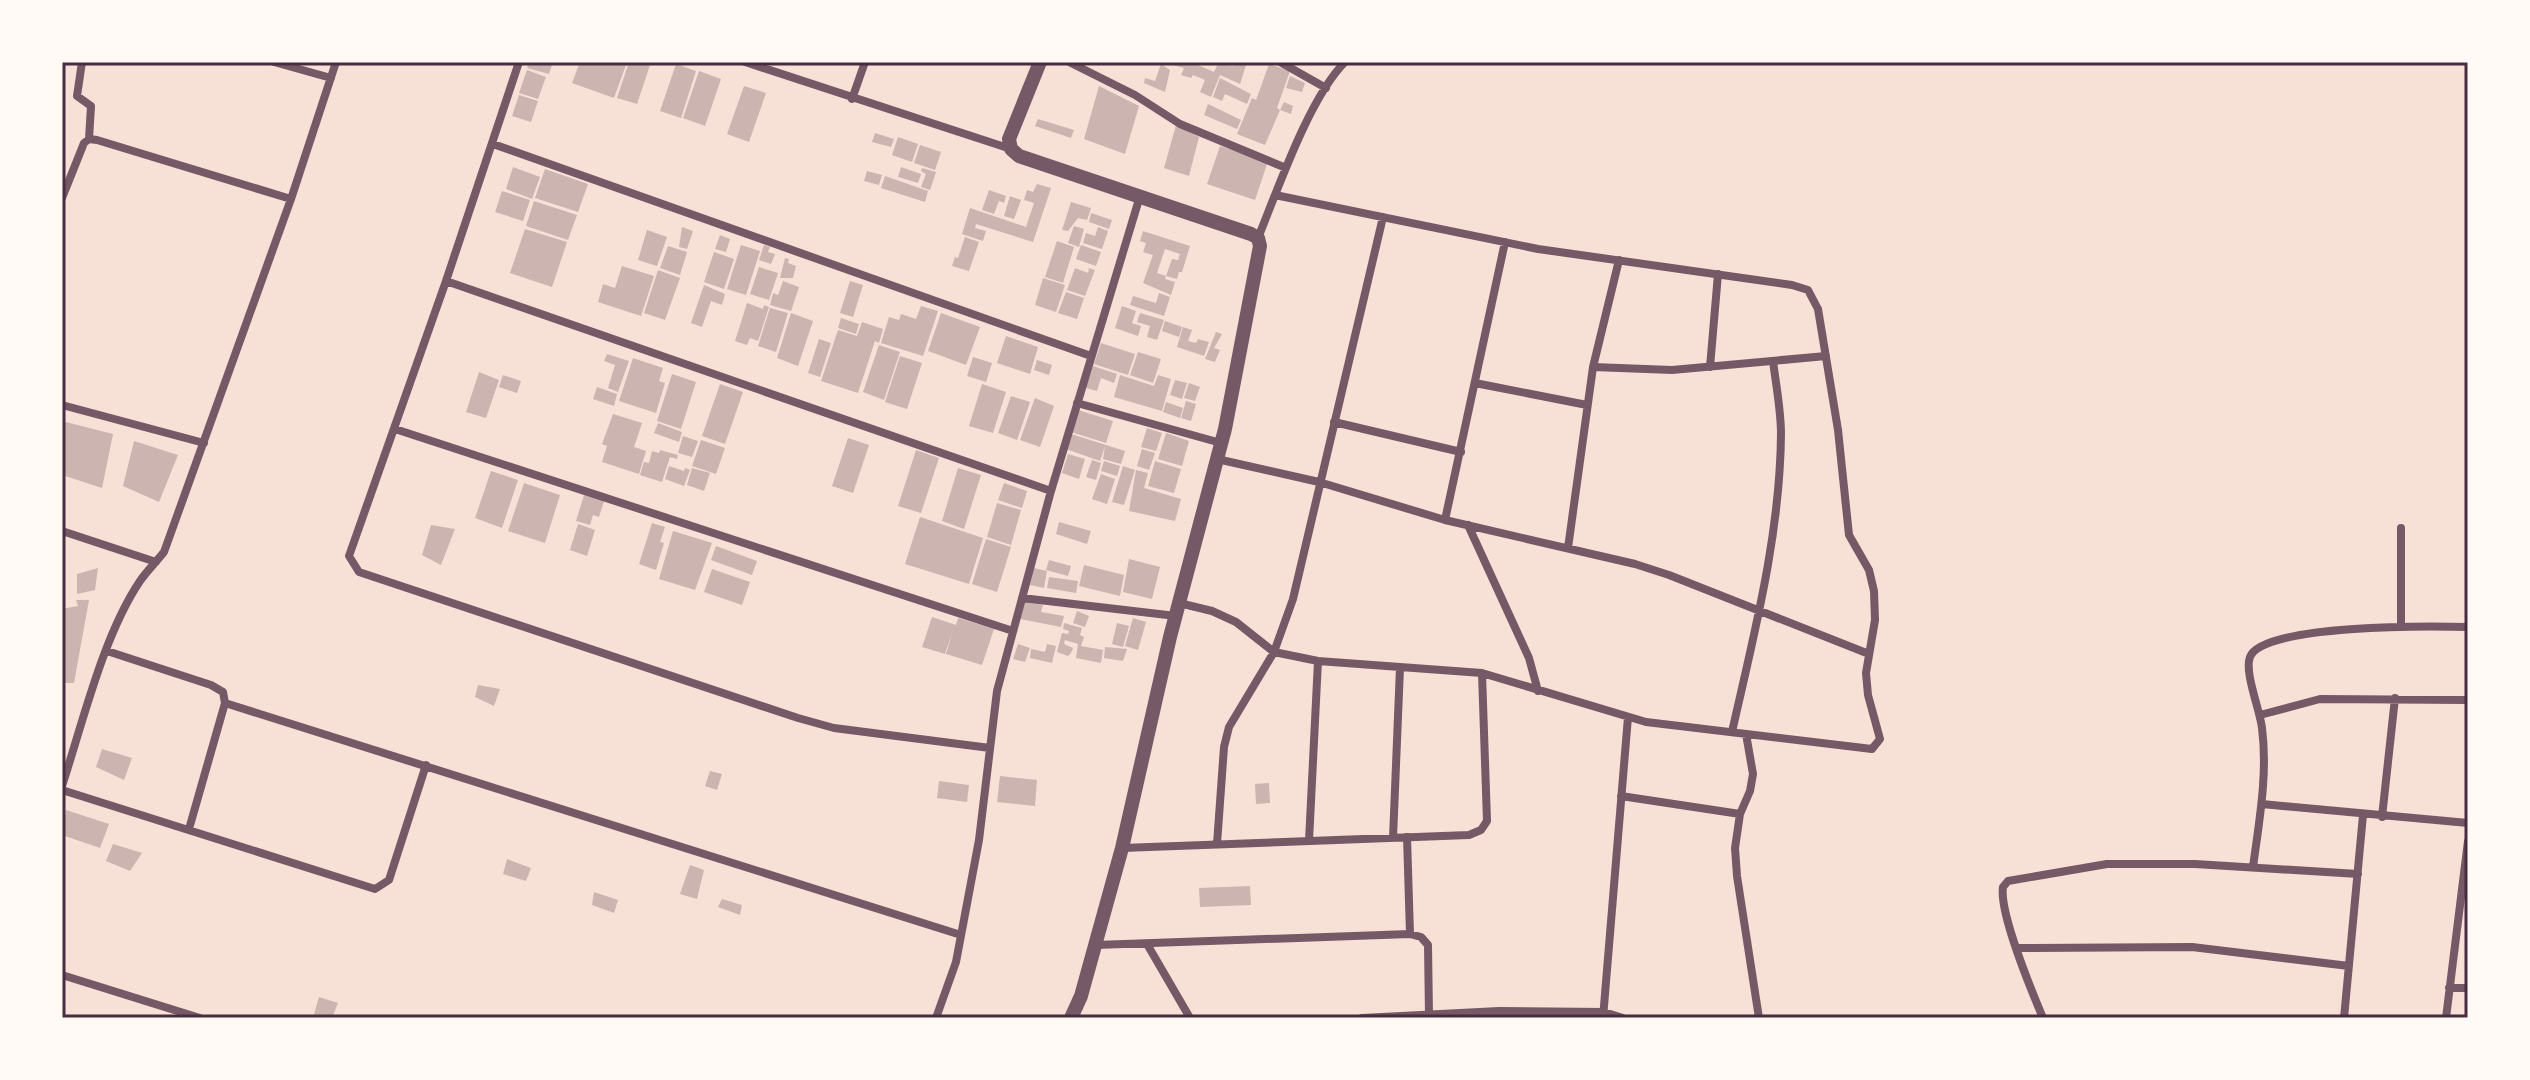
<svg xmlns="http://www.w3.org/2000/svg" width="2530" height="1080" font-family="'Libre Baskerville',serif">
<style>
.building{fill:#ccb4b1}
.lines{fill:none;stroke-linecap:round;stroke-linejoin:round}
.minor{stroke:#755966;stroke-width:8}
.tertiary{stroke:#755966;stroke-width:14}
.neatline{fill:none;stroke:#4a2c40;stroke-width:3}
</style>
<rect width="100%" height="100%" fill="#f7e1d7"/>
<path class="building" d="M529 62H553L549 74 527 68Z
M580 62H627L614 98 572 83Z
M629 62H651L637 104 617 98Z
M1162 62H1191L1214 72 1219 62 1233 66 1235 62H1247L1240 84 1220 75 1211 97 1200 92 1205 80 1193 75 1191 78 1181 75 1184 68Z
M676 64 696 71 681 118 660 111Z
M1161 64 1170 70 1165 92 1144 83 1145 78 1155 81Z
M1269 64 1290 71 1277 108 1280 110 1284 102 1293 106 1291 114 1280 110 1265 145 1237 134 1252 98 1256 100Z
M527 70 546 77 538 99 519 93Z
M699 71 721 79 705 126 683 118Z
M1290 76 1305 83 1302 92 1286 88Z
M1220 78 1251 94 1247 104 1225 94 1222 101 1213 97Z
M744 86 766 93 749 142 727 134Z
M1099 86 1139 106 1125 154 1084 139Z
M519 95 538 101 531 122 512 116Z
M1208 104 1241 120 1237 129 1204 115Z
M1038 119 1074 130 1071 138 1035 126Z
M1176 125 1199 137 1189 176 1164 168Z
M875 133 894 139 891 147 872 142Z
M898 137 918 144 912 162 892 155Z
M920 145 941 152 935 170 914 163Z
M1220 146 1268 161 1255 200 1207 184Z
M513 167 540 177 532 199 506 189Z
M901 167 921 174 918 183 898 177Z
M922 168 936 172 930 190 921 187 926 174 921 171Z
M545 169 588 184 578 212 535 198Z
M867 171 882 175 879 185 864 181Z
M885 176 928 191 925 202 881 188Z
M1037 184 1051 188 1033 242 976 224 975 228 986 231 983 241 962 234 970 208 1026 227 1034 203 1024 200 1027 190 1033 192Z
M989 190 1006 196 1004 203 999 201 994 214 982 210Z
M502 191 530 200 523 221 495 212Z
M1010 196 1021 200 1014 219 1004 216Z
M534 201 577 215 568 240 526 226Z
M1071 202 1091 208 1087 220 1078 218 1068 231 1062 230Z
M1091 213 1112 220 1109 229 1089 222Z
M1074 226 1084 229 1079 247 1068 243Z
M682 227 693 231 687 249 679 247Z
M1098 227 1108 231 1102 249 1083 243 1086 233 1095 236Z
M525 229 567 242 552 287 510 273Z
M647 230 667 237 657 266 638 260Z
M1143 231 1190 246 1182 272H1179L1177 279 1166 276 1172 259 1178 260 1180 254 1165 249 1157 273 1166 276 1165 279 1175 282 1171 295 1143 283 1153 255 1143 252 1146 243 1140 241Z
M720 235 730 239 726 252 715 249Z
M965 237 979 242 969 271 952 266 955 257 958 258Z
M1057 241 1074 247 1063 283 1045 277Z
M741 245 760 251 746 295 727 289Z
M764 245 770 247 768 252 775 254 771 264 759 260Z
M1081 245 1101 252 1096 266 1076 259Z
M668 246 687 252 680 275 660 268Z
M714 252 734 259 724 289 704 282Z
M785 258 789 259 788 263 796 266 793 278H780Z
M622 266 654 276 641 316 598 302 603 284 615 288Z
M759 267 778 273 769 300 750 294Z
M1075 268 1088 273 1089 268 1095 270 1085 296 1067 290Z
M658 270 680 278 665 320 644 313Z
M1043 278 1065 285 1056 312 1035 305Z
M783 281 799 287 791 311 770 305 773 293 778 295Z
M850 281 863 285 853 317 840 313Z
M704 285 725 294 722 305 711 301 702 327 691 323Z
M1066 292 1084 298 1077 319 1058 313Z
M1159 293 1170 297 1164 316 1130 305 1133 296 1156 303Z
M747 303 763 309 764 305 769 307 758 341 750 338 747 345 735 341Z
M921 306 938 311 923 356 881 343 889 317 899 320 901 314 916 319Z
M1122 306 1136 311 1132 323 1141 326 1138 336 1115 328Z
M770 308 788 313 776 352 758 346Z
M791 313 813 321 798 366 777 358Z
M941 313 980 327 966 365 928 351Z
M1140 313 1164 320 1157 340 1147 337 1150 326 1137 322Z
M841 318 859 324 856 334 838 328Z
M1165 321 1182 327 1179 337 1162 331Z
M862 322 883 329 879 343 875 341 858 393 821 381 838 330 857 336Z
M1183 327 1192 330 1188 341 1196 343 1198 339 1209 342 1204 356 1177 347Z
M1216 332 1222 334 1214 348 1220 350 1215 362 1205 359Z
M1006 336 1038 347 1030 374 997 363Z
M819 339 831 343 820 377 808 373Z
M1101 343 1135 354 1128 375 1094 364Z
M879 345 900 352 884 400 863 392Z
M1138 352 1161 359 1153 383 1130 375Z
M607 354 629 361 618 392 608 388 615 365 604 361Z
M900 356 922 363 907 409 885 402Z
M973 357 992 363 986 382 967 376Z
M633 358 663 368 659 381 665 383 656 413 619 401Z
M1037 360 1052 365 1049 375 1034 370Z
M1093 366 1117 374 1114 383 1101 378 1097 391 1086 388Z
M479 372 499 380 486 418 466 412Z
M672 374 696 382 681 429 657 421Z
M503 375 521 381 517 393 499 387Z
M1120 375 1154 386 1158 375 1171 379 1162 411 1114 397Z
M1175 380 1187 383 1182 399 1170 395Z
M1189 383 1200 387 1195 401 1184 398Z
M720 384 743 392 725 444 702 436Z
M982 384 1006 392 993 433 969 426Z
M597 387 617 394 614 406 593 399Z
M1011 396 1030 402 1017 440 998 433Z
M1035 398 1054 406 1040 447 1020 440Z
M1186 401 1196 404 1191 421 1181 418Z
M1166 402 1183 408 1180 418 1163 412Z
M1078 410 1113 421 1106 443 1071 432Z
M613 414 642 423 634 447 646 451 639 474 602 462 607 446 602 444Z
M62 421 113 434 102 488 62 475Z
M658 423 682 432 679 442 654 433Z
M1147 428 1162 433 1156 451 1141 447Z
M1166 433 1189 441 1182 466 1158 459Z
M1071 434 1125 451 1121 464 1103 459 1105 446 1100 461 1066 449Z
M683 436 698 441 692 457 678 453Z
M848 438 869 445 853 493 832 486Z
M701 440 725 448 716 474 692 466Z
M134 441 178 455 159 502 123 486Z
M1142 449 1155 453 1149 470 1137 466Z
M660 450 678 455 677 459 670 457 662 482 640 475 644 462 649 463 652 451 659 453Z
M916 450 939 458 921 513 898 506Z
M1068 454 1085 459 1079 479 1062 473Z
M1092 460 1101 463 1096 480 1086 477Z
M1104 461 1120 466 1117 476 1101 471Z
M1155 461 1181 469 1174 493 1148 486Z
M669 466 684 471 685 468 690 470 684 486 665 479Z
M1123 466 1135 470 1124 505 1112 502Z
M692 468 710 473 704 491 687 485Z
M958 468 981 475 964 529 942 521Z
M1136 470 1148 473 1144 488 1181 499 1175 521 1129 511Z
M491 471 518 480 502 528 475 518Z
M1101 474 1115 479 1107 504 1092 499Z
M524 483 560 495 545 543 508 531Z
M1004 483 1027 491 1022 508 998 500Z
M584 495 604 501 599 517 593 515 590 525 576 521Z
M997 503 1021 510 1011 545 987 537Z
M920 517 983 538 969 584 905 564Z
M1059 522 1091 531 1087 544 1056 534Z
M652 523 665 527 660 542 664 543 656 570 639 564Z
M578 524 595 530 587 556 570 550Z
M431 525 455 529 441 565 422 555Z
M673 531 712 543 695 590 659 579Z
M986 539 1011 547 997 592 972 584Z
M716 546 757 561 752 575 711 560Z
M1129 559 1160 567 1152 599 1123 592Z
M1049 560 1071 566 1068 576 1046 570Z
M1084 565 1124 575 1120 596 1079 586Z
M98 568 95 590 77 594V574Z
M1034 568 1047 571 1044 588 1030 585Z
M712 569 750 582 742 605 704 592Z
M1049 577 1078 581 1076 593 1047 588Z
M76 600H89L74 683H62V609L78 606Z
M1024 601 1043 605 1041 612 1064 616 1061 627 1020 619Z
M1077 611 1089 616 1085 627 1073 623Z
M932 617 956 625 958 618 994 629 982 665 946 654 953 630 945 654 922 647Z
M1133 618 1146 622 1138 650 1125 646Z
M1064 623 1082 628 1080 635 1084 637 1081 646 1103 650 1101 663 1076 658 1078 644 1065 640 1064 644 1073 648 1071 653 1068 656 1057 652 1062 633 1068 634 1069 631 1063 629Z
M1117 623 1129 626 1123 647 1112 644Z
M1018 644 1030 648 1025 662 1013 659Z
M1047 644 1056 646 1052 663 1030 658 1031 649 1045 652Z
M1105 647 1127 649 1123 661 1104 658Z
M478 685 500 689 494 706 475 697Z
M102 749 132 758 124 780 96 767Z
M710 771 722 774 717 790 705 786Z
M1000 776 1037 780 1035 806 997 802Z
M939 781 969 785 967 802 937 798Z
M1269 783 1270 803 1256 804 1255 784Z
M66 810 109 824 100 848 62 835Z
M113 844 142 853 130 871 106 861Z
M507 859 531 868 526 881 503 874Z
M690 865 704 870 697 899 680 894Z
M1250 886 1251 905 1200 907 1199 888Z
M594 892 618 900 614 913 592 905Z
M722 899 742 905 740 915 718 907Z
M319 997 338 1003 332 1018H313Z"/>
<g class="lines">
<path class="minor" d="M82 62 77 96 91 106 89 139
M274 62 331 78
M519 62 446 281 349 556 359 572 798 718 834 728 990 748
M745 62 1011 149
M1069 62 1135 95 1180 124 1286 168
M1280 62 1326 88
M852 99 865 62
M493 144 1091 356
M62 198 84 143 89 139 97 140 291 199
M1258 238C1278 189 1309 98 1345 62
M446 281 1051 491
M1593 367 1672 370 1826 356
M1710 367 1718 274
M1475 383 1587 405
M1077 403 1221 443
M62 405 204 443
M1334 422 1461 452
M395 429 1013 631
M1217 459 1319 482 1445 520 1635 564 1669 575 1869 654
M1445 520 1505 242
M1468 525 1529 658 1538 691
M62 531 156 562
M1568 548 1593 367 1619 260
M1022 598 1176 616
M1179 603 1212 611 1236 622 1274 652 1318 661 1482 673 1646 722 1872 749 1880 739 1868 695 1866 673 1875 620 1874 591 1869 570 1849 535 1838 430 1818 309 1808 290 1792 285 1538 249 1275 195
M2401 626V528
M107 651 211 685 223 692 225 703 189 829
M225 703 961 935
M2260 715 2320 699 2468 700
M1732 732C1754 634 1780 536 1781 434 1781 410 1776 385 1773 361
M1746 734 1753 774 1750 791 1740 814 1735 848 1737 876 1759 1018
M62 786C83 722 103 636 140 581 147 571 156 562 164 552L291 199 336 62
M62 790 375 889 389 880 426 765
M1621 796 1740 814
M2262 804 2468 823
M2382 817 2395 698
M1407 837 1410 934
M1393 838 1400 668
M1309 841 1318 661
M1217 844 1224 747 1229 727 1274 652 1293 599 1383 217
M1122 848 1469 835 1481 830 1487 821 1482 673
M2253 867C2259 822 2268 774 2262 728 2260 710 2244 672 2250 657 2262 624 2433 626 2468 627
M1147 944 1190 1018
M1096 945 1410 934 1421 937 1428 945 1429 1016
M2018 948 2192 947 2349 966
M62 975 200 1018
M2449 988H2468
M936 1018 956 962 979 840 997 691 1051 491 1140 196
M1362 1018 1499 1011 1604 1012 1623 1018
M1603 1018 1628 717
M2043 1018C2032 992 1999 912 2003 887L2008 881 2107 864H2195L2358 874
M2344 1018 2363 815
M2446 1018 2468 841"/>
<path class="tertiary" d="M1040 62 1009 139 1011 149 1019 156 1251 234 1258 238 1260 246 1225 429 1170 637 1122 848 1081 996 1071 1018"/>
</g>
<rect width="2530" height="1080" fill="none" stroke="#fffaf5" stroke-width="128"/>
<rect x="64" y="64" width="2402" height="952" class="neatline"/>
</svg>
